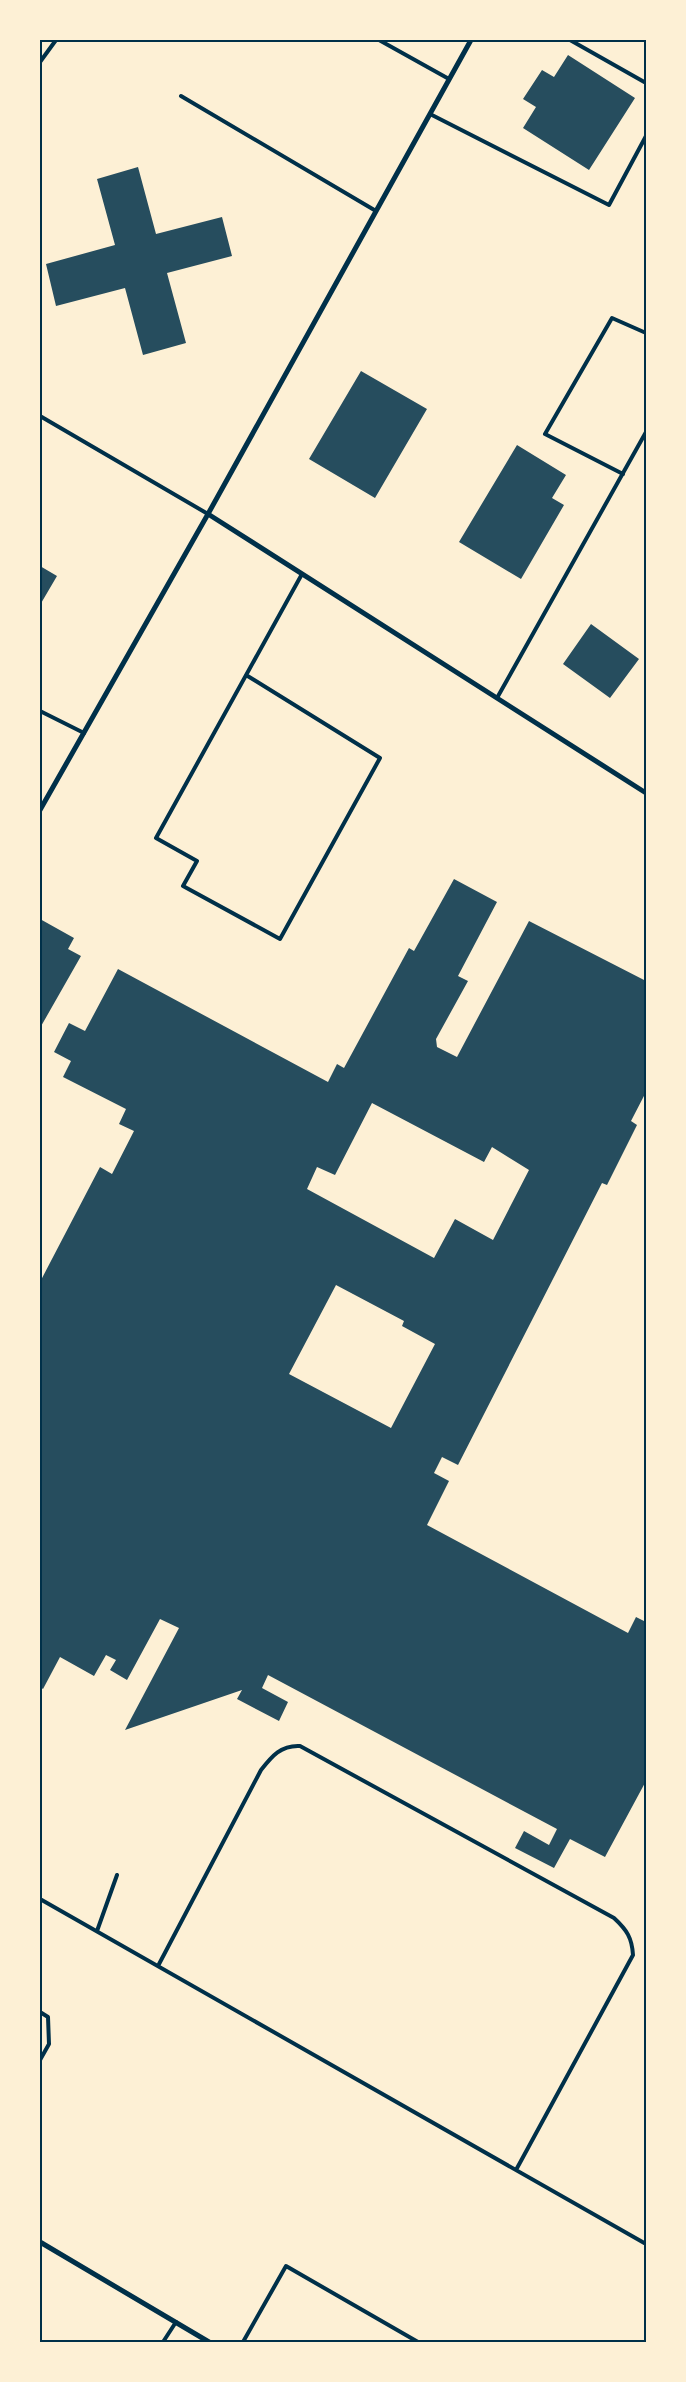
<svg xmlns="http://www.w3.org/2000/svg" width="686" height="2382" font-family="'Times New Roman',serif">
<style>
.building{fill:#264d5e;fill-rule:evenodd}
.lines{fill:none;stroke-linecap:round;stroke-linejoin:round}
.service{stroke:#003049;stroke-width:4}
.minor{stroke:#003049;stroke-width:5}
.neatline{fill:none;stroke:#003049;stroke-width:2}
</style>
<rect width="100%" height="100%" fill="#fdf0d5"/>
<path class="building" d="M568 55 635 98 589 170 523 128 536 107 523 99 542 70 554 77Z
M138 167 156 234 222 217 232 256 167 273 186 343 143 355 125 288 56 306 46 264 115 245 97 179Z
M361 371 427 409 375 498 309 459Z
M517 445 566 475 552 498 564 505 521 579 459 542Z
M40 566 57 576 40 605Z
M591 624 639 659 610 698 563 664Z
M454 879 497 902 458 976 468 981 436 1039 437 1047 457 1057 529 921 646 981V1092L631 1121 637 1125 607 1185 602 1183 458 1465 442 1457 434 1473 449 1481 427 1525 628 1633 636 1617 646 1622V1781L605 1857 570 1839 554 1868 515 1848 524 1831 549 1845 557 1829 268 1675 262 1688 288 1702 279 1721 237 1699 242 1690 125 1730 179 1628 160 1619 127 1680 110 1670 116 1660 106 1655 94 1676 60 1657 43 1689 40 1687V1282L100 1167 112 1174 134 1131 119 1124 126 1109 63 1077 71 1061 54 1052 69 1023 85 1031 118 969 328 1082 337 1064 344 1068 409 948 414 951ZM372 1103 484 1162 492 1147 529 1170 493 1240 455 1219 434 1258 307 1189 317 1167 335 1175ZM336 1285 404 1321 402 1326 435 1344 391 1428 289 1374Z
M40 919 74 938 68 949 81 956 40 1028Z"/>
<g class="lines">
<path class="service" d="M379 40 449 79
M570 40 646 83
M40 62 56 40
M181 96 376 211
M430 114 609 205 646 136
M40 416 208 514
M623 474 545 434 612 318 646 333
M246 675 380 758 280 939 183 886 197 861 156 838 302 574
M497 698 646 432
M40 711 84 733
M40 1186V1189
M40 1899 646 2244
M97 1931 117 1875
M158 1966 261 1770C272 1756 281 1745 300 1746L614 1918C627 1930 632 1938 633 1955L516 2170
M40 2012 48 2017 49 2044 40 2060
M163 2342 176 2322
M243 2342 286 2266 418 2342"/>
<path class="minor" d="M208 514 646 793
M40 810 208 514 471 40
M40 2242 209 2342"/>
</g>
<rect width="686" height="2382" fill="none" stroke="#fdf0d5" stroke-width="82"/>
<rect x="41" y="41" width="604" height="2300" class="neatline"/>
</svg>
